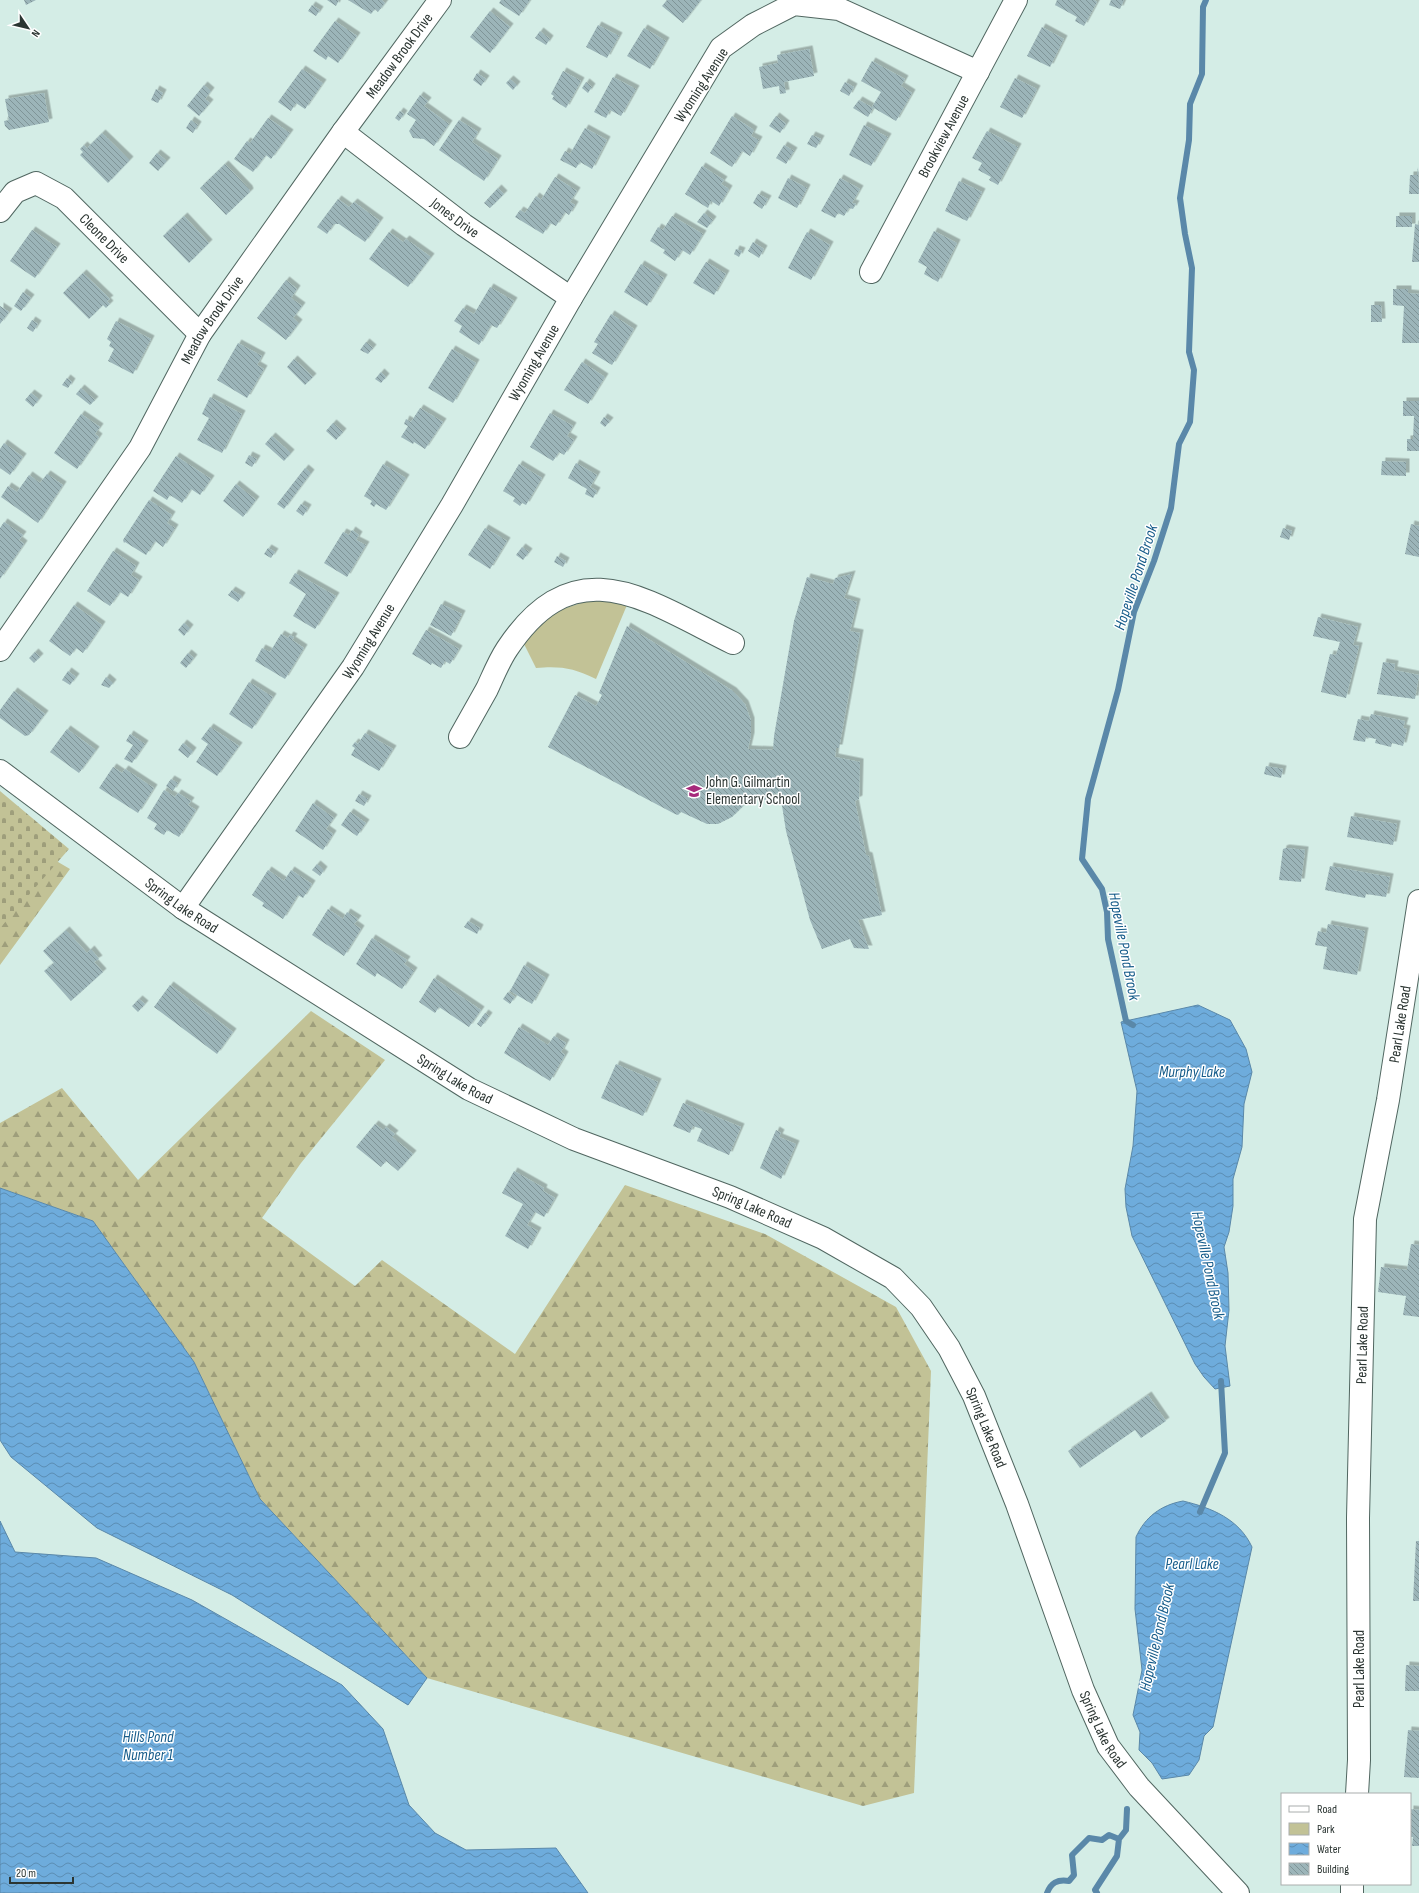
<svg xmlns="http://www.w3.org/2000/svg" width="1419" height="1893" font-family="'Sofia Sans Condensed',sans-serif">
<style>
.forest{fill:url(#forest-firs)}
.cemetery{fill:url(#cemetery-stones)}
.green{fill:#c2c296}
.water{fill:url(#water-waves);stroke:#5a88a9}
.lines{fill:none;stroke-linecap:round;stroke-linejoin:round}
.stream{stroke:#5a88a9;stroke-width:6}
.building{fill:url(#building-back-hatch);filter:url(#shadow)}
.minor-casing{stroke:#506660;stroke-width:24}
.major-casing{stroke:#506660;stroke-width:24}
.minor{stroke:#fff;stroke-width:22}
.major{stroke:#fff;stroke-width:22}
.labels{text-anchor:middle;stroke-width:3;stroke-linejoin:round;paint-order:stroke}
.street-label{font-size:15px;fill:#2b3532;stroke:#fff}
.poi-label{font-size:15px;fill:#2b3532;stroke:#fff;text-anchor:start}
.water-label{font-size:16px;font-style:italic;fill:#165c8a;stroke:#fff}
</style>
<defs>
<pattern id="forest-firs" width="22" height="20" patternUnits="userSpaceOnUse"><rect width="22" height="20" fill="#c2c296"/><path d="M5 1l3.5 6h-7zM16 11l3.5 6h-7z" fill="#9e9e7b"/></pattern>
<pattern id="cemetery-stones" width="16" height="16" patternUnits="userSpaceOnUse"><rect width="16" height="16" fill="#c2c296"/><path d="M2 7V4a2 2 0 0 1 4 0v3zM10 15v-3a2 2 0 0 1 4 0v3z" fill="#9e9e7b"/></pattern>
<pattern id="water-waves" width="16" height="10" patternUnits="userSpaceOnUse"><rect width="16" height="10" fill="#6eacdc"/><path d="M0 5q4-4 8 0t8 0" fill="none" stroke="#5b8db3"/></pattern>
<pattern id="building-back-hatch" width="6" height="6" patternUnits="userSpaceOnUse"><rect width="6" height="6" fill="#9cb5b9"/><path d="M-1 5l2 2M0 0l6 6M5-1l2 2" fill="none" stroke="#7f9497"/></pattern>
<filter id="shadow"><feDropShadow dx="3.5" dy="-3.5" stdDeviation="0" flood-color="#0004"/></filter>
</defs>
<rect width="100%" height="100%" fill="#d4ede6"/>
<path class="forest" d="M41 852 70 869 0 965V909Z
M311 1011 385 1060 301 1163 262 1218 355 1286 382 1260 515 1354 625 1185 765 1234 896 1307 931 1371 914 1793 863 1806 427 1678 260 1499 194 1362 93 1221 0 1188V1123L62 1088 138 1180Z"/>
<path class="cemetery" d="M0 791 69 849 0 928Z"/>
<path class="green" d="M599 597 627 605 596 679C573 668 561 666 536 668L523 642 539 623 560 610Z"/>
<path class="water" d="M1198 1005 1230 1020 1246 1049 1252 1072 1244 1104 1242 1147 1233 1179V1206L1229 1232 1224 1247 1228 1273 1229 1310 1225 1346 1230 1386 1215 1389 1204 1377 1195 1364 1132 1236 1126 1207 1125 1189 1133 1146 1137 1091 1121 1022Z
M0 1188 93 1221 194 1362 260 1499 427 1678 408 1705 232 1595 97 1528 11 1457 0 1440Z
M1183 1501C1212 1508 1239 1519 1252 1547L1213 1727 1204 1736 1199 1760 1189 1775 1162 1779 1152 1763 1139 1750 1140 1732 1133 1715 1142 1670 1135 1609 1136 1537C1145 1517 1161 1505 1183 1501Z
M0 1521 15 1552 96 1558 192 1600 342 1685 383 1729 409 1805 435 1833 466 1850 556 1848 588 1893H0Z"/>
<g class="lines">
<path class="stream" d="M1133 1025 1126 1021 1108 939 1107 912 1102 889 1082 859 1088 799 1118 690 1134 612 1154 561 1171 508 1179 444 1190 422 1194 370 1189 352 1192 268 1185 234 1180 198 1189 140 1190 104 1202 74 1203 7 1206 0
M1200 1512 1225 1453 1221 1381
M1119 1839 1126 1830 1127 1809
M1047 1893C1051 1883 1057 1879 1069 1881L1074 1875 1072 1855 1089 1838 1102 1840 1109 1835 1119 1839
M1097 1893 1095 1890 1117 1856 1119 1839"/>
</g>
<path class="building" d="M24 0H36L26 5Z
M327 0H339L336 6Z
M348 0H382L385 3 378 12 375 9 371 14Z
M501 0H530L519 16 499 3Z
M667 0H701L683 23 662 6Z
M1057 0H1094L1097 2 1084 26 1075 21 1077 17 1055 5Z
M1111 0H1124L1120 9 1109 5Z
M312 5 320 10 316 16 308 11Z
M490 11 510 27 490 53 470 37Z
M335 21 357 36 338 63 328 56 326 60 313 51Z
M598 25 619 36 607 58 586 47Z
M1042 27 1064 39 1050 67 1027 56Z
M644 28 666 41 650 69 627 56Z
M540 31 550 39 546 45 535 38Z
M809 49 814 76 784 82 786 93 780 94 779 86 763 89 759 67 778 63 777 55Z
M872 61 905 79 901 86 912 93 896 121 872 107 881 92 861 81Z
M302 69 323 83 305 109 296 103 291 111 278 102Z
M563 71 581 81 566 108 552 99 554 96 551 94Z
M477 73 486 79 481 86 473 80Z
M613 77 636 89 621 116 610 110 606 118 594 112Z
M1015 78 1037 89 1022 118 1000 107Z
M510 79 517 85 513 90 506 83Z
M586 82 592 87 588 93 582 88Z
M845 82 854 87 849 96 840 91Z
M204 85 211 91 205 99 210 103 199 116 187 106Z
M156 89 163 93 158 103 151 100Z
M44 93 49 122 9 130 5 126 4 121 9 120 5 99Z
M420 95 428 101 424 106 449 124 434 146 424 139 413 138 409 131 416 120 407 114Z
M859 100 873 108 868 117 853 108Z
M400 111 404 114 399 121 395 118Z
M732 116 754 130 751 136 759 140 750 156 742 151 732 167 710 153Z
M776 116 786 124 780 133 769 126Z
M268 118 290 133 271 159 266 155 253 172 234 159 247 141 250 143Z
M191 120 198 125 193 133 186 128Z
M459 120 478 132 472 142 498 159 484 181 439 150Z
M864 125 888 137 871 166 849 155Z
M585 128 607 140 592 169 580 162 576 168 560 160 565 151 570 154Z
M987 131 1018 147 998 185 989 180 991 177 978 170 982 163 972 158Z
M102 133 130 160 108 183 80 155 83 152 80 149 84 145 87 148Z
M812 135 821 139 816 148 807 144Z
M784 145 794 151 786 164 776 158Z
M157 153 167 161 158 171 149 163Z
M225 164 249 189 250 192 226 215 200 188Z
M702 166 724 180 721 184 729 189 719 206 711 201 708 208 685 194Z
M1418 167 1419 194H1409L1410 175H1417Z
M555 177 577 191 570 202 575 205 569 215 565 212 556 226 550 223 543 234 515 217 520 210 525 213 536 196 541 200Z
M788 178 807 188 797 208 778 198Z
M840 178 860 189 852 203 856 204 853 209 849 208 844 216 838 213 835 218 821 211Z
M959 181 982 192 967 221 945 211Z
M498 188 504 194 490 208 484 203Z
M758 194 768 199 762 209 753 203Z
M338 199 349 207 354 202 380 221 365 242 339 224H334L327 234 317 227Z
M704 213 713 220 707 228 697 222Z
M184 216 209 243 189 263 163 236Z
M672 216 703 234 690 255 682 250 675 261 663 253 665 250 650 241 658 227 663 230Z
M1396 216H1412V227H1396Z
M1415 224 1419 225V262H1412Z
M32 230 57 247 35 278 10 261Z
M934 231 957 243 938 282 924 274 927 267 918 262Z
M389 232 403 242 406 239 431 257 408 287 369 259Z
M807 232 830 245 811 280 788 268Z
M753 242 764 249 759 258 748 251Z
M736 249 742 251 739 257 734 254Z
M706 262 726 274 714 295 693 283Z
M641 264 664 278 647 306 624 292Z
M83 273 110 299 107 301 110 304 106 308 103 305 89 319 63 293Z
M286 280 297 289 291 298 302 306 293 318 299 323 286 340 257 318Z
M490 287 514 301 497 328 491 325 479 345 459 332 462 326 454 321 463 308 474 314Z
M1393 289H1408V293L1419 294V343H1402L1404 306 1393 305Z
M23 292 31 298 21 311 14 306Z
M1371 305H1381L1382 322H1371Z
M0 306 9 312 0 324Z
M611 314 634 329 612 365 592 353 598 344 594 342Z
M32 320 38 324 33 332 27 328Z
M116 321 151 339 133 374 108 361 114 349 109 346 111 342 107 339Z
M366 342 373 348 368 354 360 350Z
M238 343 262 356 257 365 264 369 247 398 217 380Z
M452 349 476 363 453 403 428 388Z
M294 359 313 377 305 385 287 367Z
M582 362 605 377 588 404 564 390Z
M381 372 386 377 381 383 375 379Z
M67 378 72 382 68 388 62 385Z
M81 388 95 400 90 405 76 394Z
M31 393 39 399 33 407 25 400Z
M210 397 242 414 222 453 197 440 209 418 202 414Z
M1403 401H1419V451H1407V439H1413L1414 416H1403Z
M420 408 443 422 425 449 414 442 413 444 401 437 408 426 404 424 406 419 411 422Z
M550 413 573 426 567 436 574 440 564 455 559 452 553 461 530 447Z
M81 414 100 427 95 434 99 437 77 469 54 453Z
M604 417 610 421 605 427 600 423Z
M333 423 343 432 336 440 326 431Z
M272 436 291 453 284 461 265 444Z
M4 443 23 457 10 475 0 468V449Z
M249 455 257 459 252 467 245 463Z
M176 456 211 479 200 495 191 489 182 503 170 495 167 500 153 491Z
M1382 461 1406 462V476L1381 475Z
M576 463 597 475 590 487 597 491 593 498 585 494 587 489 568 478Z
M383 464 406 478 386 510 376 504 374 507 370 504 372 501 364 496Z
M519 464 542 478 526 505 522 503 520 506 513 501 515 498 503 491Z
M305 468 311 473 284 509 277 504Z
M47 474 63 485 38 523 1 497 8 486 17 492 29 475 40 483Z
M236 484 256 500 243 517 223 501Z
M149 500 172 515 167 523 175 528 163 547 155 541 146 555 125 542 124 543 123 540Z
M301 504 308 508 303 516 296 511Z
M4 522 23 535 19 540 24 544 0 579V528Z
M1411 524 1419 526V557L1405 554Z
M485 528 507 541 490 569 468 555Z
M1283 528 1292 531 1289 540 1280 537Z
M352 530 359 535 356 540 366 545 347 577 324 563 343 532 349 535Z
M522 547 529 552 523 560 516 555Z
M268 548 275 552 271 558 264 554Z
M113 551 136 566 131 575 139 580 128 597 120 592 110 606 87 591Z
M557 556 566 561 563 567 554 562Z
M295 573 336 596 315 629 293 616 306 594 289 583Z
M852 574 844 598 857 602 850 631 860 633 839 748H836L835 757 860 762 859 799 855 801 866 855 869 856 882 915 858 920 869 949 854 948 850 939 822 949 810 920 786 831 780 793 773 794 774 801 745 797 743 806 732 817 718 824H707L681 812 678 815 675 814 548 747 575 695 596 706 602 695 599 693 627 626 733 691 745 704 751 721V736L748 749 773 750 774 736 794 621 807 577 833 584 835 578Z
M232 590 242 596 238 602 228 595Z
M441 604 462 614 451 636 430 625Z
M74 605 102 625 83 653 76 648 70 656 49 641Z
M1318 617 1358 627 1353 645 1359 646 1346 698 1321 692 1330 654 1336 655 1340 642 1313 636Z
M184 623 190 628 184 636 178 630Z
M426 630 459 649 450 664 445 661 441 668 432 663 431 665 412 654Z
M281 634 288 638 290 635 294 637 292 640 304 648 285 679 255 661 262 648 270 652Z
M35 652 40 657 34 663 29 658Z
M188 653 194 658 186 668 180 663Z
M1383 662 1395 664 1394 670 1419 675 1415 699 1377 694Z
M68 671 76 677 70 685 62 680Z
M106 677 113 683 109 688 101 685Z
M249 682 273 697 252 729 229 714Z
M14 691 45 714 29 735 25 736 0 718V710Z
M1371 714 1405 721 1403 728 1407 729 1403 746 1392 743 1391 747 1375 743 1376 739 1366 737 1365 742 1353 740 1358 719 1369 721Z
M210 727 239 746 217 776 196 762 208 744 201 739Z
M67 729 96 750 79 773 50 752Z
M365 733 393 749 379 771 351 755 355 748 352 746 355 742 358 744Z
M130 734 145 744 132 763 124 759 133 745 126 741Z
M183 743 193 751 188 758 178 750Z
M1266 766 1283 769 1281 778 1264 774Z
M113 767 122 773 125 769 154 788 138 813 99 788Z
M171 779 178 783 173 791 166 786Z
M164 790 175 797 178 793 191 801 188 805 196 810 179 837 167 830 164 835 154 829 157 824 147 818Z
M359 794 368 799 364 806 355 801Z
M313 803 334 818 326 829 333 834 323 850 295 831Z
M350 812 366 823 357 836 341 825Z
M1351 816 1397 824 1393 845 1347 837Z
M1286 848 1305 850 1301 882 1279 880 1283 849Z
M317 864 324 870 320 876 312 870Z
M1330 866 1390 877 1386 897 1366 894 1365 898 1325 890Z
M268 870 284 881 291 870 312 884 303 898 298 895 283 919 262 906 264 903 252 895Z
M328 909 343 919 347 912 358 919 354 924 361 929 344 956 312 935Z
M468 921 480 928 477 934 464 927Z
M1328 924 1365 931 1357 975 1323 969 1327 947 1315 945 1318 931 1326 933Z
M66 930 87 953 91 949 99 959 94 962 103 972 71 1001 44 971 54 963 43 951Z
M372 938 407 960 404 964 414 971 402 989 377 973 375 977 356 964Z
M524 965 546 978 532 1004 510 991Z
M434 978 481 1010 469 1027 439 1007 435 1013 419 1002Z
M170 985 233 1032 217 1054 154 1007Z
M508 992 515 997 510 1004 503 999Z
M139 999 145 1004 138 1012 132 1006Z
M485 1013 489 1016 481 1027 477 1024Z
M519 1027 548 1045 554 1036 566 1043 561 1052 565 1055 550 1081 504 1053Z
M616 1064 658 1082 643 1116 601 1098Z
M683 1103 741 1127 729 1155 697 1141 702 1129 693 1126 690 1133 673 1126Z
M375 1124 383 1130 386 1127 395 1134 392 1137 413 1154 398 1171 386 1161 381 1167 356 1147Z
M776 1130 781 1133 779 1137 796 1144 781 1179 760 1168Z
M514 1171 544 1188 543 1191 555 1198 544 1217 535 1212 527 1225 538 1231 528 1249 505 1236 523 1204 502 1193Z
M1411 1244 1419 1245V1317L1403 1315 1406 1296 1378 1292 1381 1267 1407 1270Z
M1148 1395 1166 1421 1141 1438 1135 1430 1080 1468 1068 1451Z
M1416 1541H1419V1601H1413Z
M1406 1665 1419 1666V1691H1405Z
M1408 1730 1419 1731V1778L1404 1777Z
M1410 1809 1419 1810V1846H1412L1413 1837H1410Z"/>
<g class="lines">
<g class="minor-casing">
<g id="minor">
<path id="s1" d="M343 132 464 225 571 298"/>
<path id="s2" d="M0 211 15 192 36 183 64 198 200 334"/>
<path id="s3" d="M871 272 1016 0"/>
<path id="s4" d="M0 650 140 448 200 334 343 132 440 0"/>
<path d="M460 737C469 721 478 705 487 689 493 676 499 661 507 649 576 545 647 601 733 643"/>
<path id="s5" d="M183 908 353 667 452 505 571 298 721 48 753 25 794 4 839 9 978 72"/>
</g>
</g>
<g class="major-casing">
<g id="major">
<path id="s6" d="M0 771 183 908 469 1089 574 1139 730 1197 823 1238 893 1278 921 1307 949 1348 974 1396 1017 1504 1083 1690 1108 1746 1139 1787 1238 1893"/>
<path id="s7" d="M1357 1794 1359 1760 1358 1518 1365 1219 1388 1100 1419 901"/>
<path d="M1352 1893V1884"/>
</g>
</g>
<use href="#minor" class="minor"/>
<use href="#major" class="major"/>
</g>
<defs>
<g id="school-bare" transform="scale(1.2)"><path d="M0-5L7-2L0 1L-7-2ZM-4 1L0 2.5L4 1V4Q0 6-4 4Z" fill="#a6297b" stroke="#fff" stroke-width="2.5" paint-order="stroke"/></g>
</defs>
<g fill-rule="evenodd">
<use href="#school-bare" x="694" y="791"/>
</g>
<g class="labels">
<g class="street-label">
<text dy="5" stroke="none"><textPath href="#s4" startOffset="717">Meadow Brook Drive</textPath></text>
<text transform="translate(701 85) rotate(-57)" y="5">Wyoming Avenue</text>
<text dy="5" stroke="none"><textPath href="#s3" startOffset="154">Brookview Avenue</textPath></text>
<text dy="5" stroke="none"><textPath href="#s1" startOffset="141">Jones Drive</textPath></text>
<text dy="5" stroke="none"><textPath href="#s2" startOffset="136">Cleone Drive</textPath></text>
<text dy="5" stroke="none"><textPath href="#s4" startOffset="393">Meadow Brook Drive</textPath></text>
<text dy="5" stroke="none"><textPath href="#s5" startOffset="649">Wyoming Avenue</textPath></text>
<text dy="5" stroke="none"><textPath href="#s5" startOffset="325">Wyoming Avenue</textPath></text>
<text dy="5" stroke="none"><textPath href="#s6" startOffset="226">Spring Lake Road</textPath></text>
<text dy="5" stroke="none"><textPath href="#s7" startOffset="773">Pearl Lake Road</textPath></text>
<text dy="5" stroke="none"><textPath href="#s6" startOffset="550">Spring Lake Road</textPath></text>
<text dy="5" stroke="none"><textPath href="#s6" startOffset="874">Spring Lake Road</textPath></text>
<text dy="5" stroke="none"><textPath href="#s7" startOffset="449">Pearl Lake Road</textPath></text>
<text dy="5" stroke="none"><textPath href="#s6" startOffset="1210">Spring Lake Road</textPath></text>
<text transform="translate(1359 1669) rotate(-90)" y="5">Pearl Lake Road</text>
<text dy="5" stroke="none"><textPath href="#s6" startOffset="1534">Spring Lake Road</textPath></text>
</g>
<g class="poi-label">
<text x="706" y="787">John G. Gilmartin<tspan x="706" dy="17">Elementary School</tspan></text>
</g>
<g class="water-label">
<text transform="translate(1135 577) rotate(-72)" y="6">Hopeville Pond Brook</text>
<text transform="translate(1125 946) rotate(79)" y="6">Hopeville Pond Brook</text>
<text x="1192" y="1077">Murphy Lake</text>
<text transform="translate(1209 1265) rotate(78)" y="6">Hopeville Pond Brook</text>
<text x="1192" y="1569">Pearl Lake</text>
<text transform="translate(1156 1637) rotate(-77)" y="6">Hopeville Pond Brook</text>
<text x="148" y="1742">Hills Pond<tspan x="148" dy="18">Number 1</tspan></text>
</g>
</g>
<rect x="1281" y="1793" width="130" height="92" fill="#ffffff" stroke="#aaaead"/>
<rect x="1289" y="1806" width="20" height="6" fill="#ffffff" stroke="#aaaead"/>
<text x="1317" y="1813" font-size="12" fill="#2b3532">Road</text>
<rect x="1289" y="1823" width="20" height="12" fill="#c2c296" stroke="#aaaead"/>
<text x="1317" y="1833" font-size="12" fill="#2b3532">Park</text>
<rect x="1289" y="1843" width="20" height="12" fill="url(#water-waves)" stroke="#aaaead"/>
<text x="1317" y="1853" font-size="12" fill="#2b3532">Water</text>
<rect x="1289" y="1863" width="20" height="12" fill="url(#building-back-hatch)" stroke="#aaaead"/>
<text x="1317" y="1873" font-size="12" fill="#2b3532">Building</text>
<g transform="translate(28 28) rotate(125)" stroke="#ffffff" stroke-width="3" paint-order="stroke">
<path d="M0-3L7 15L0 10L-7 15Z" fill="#2b3532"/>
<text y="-6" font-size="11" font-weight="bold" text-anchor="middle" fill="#2b3532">N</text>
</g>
<path d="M10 1877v6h63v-6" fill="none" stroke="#2b3532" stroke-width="2"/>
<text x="16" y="1877" font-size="12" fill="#2b3532" stroke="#ffffff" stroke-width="3" paint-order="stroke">20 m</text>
</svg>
